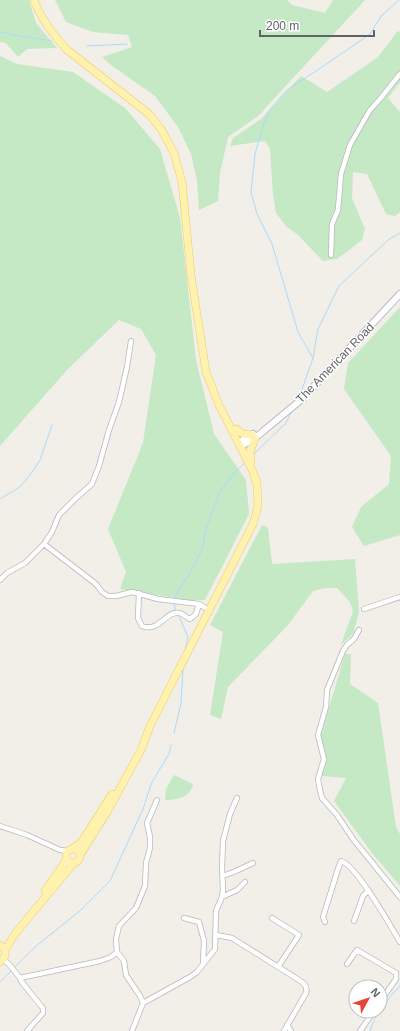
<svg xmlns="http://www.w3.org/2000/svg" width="400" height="1031" font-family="Arial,sans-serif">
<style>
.green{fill:#c5e8c5}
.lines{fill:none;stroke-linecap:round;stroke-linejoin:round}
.stream{stroke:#aadaff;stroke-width:1}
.minor-casing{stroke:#b5b8bc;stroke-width:6}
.secondary-casing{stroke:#b6babf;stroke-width:8}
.primary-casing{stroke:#f2c960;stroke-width:8}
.minor{stroke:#fff;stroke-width:4.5}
.secondary{stroke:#fff;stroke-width:6}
.primary{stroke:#fff2af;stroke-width:7}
.labels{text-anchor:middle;stroke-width:3;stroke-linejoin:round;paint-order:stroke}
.street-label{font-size:12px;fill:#5f6368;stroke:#fff}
</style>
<rect width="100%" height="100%" fill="#f1efe8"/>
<path class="green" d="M0 0H29L36 23 57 48 27 49 18 57 6 43 0 42Z
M55 0H287L292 5 325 13 333 0H365L258 116 228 137 220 173 218 201 199 210 197 180 191 154 178 127 155 96 111 65 102 57 132 47 128 35 93 32 66 22Z
M400 31V82L388 98 400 112V212L395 216 386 214 367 174 353 172 352 198 365 229 362 240 337 259 323 261 298 235 286 226 276 213 273 194 270 149 265 141 230 146 233 138 261 119 301 76 327 92 377 58 397 32Z
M0 56 17 64 73 72 125 108 160 149 180 218 196 360 214 434 246 480 249 514 205 600H188L120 589 126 572 108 529 143 443 156 355 141 329 119 320 67 370 0 446Z
M400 307V535L364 546 352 527 361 507 389 484 391 456 344 389 348 363Z
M262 525 268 528 272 564 355 559 359 612 353 634 341 645 353 611 350 602 337 588H325L313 591 288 625 228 687 221 719 210 715 223 632 210 625Z
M345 654H351L350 684 378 703 396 827 400 834V886L372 853 334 801 346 778 322 776 321 735Z
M174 775 193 784C191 797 177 800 165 800L166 789Z"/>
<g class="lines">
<path class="stream" d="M0 32 19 36 52 41
M87 46 127 44
M313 358 298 332 272 244 257 214 251 192 255 154 262 129 271 108 287 90 325 65 370 34 382 15 399 0
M299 398 313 358 318 329 339 286 388 240 400 233
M254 454 286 423 292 411
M0 499 20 487 33 471 40 460 52 425
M175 598 177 592 190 573 202 550 205 532 220 491 237 470 245 463
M174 603 176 612
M178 614 188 637 185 651
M174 733 181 703 183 668
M15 967 35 947 81 910 110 881 143 809 152 782 169 754 171 745
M0 982 11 971
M370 1031C375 1014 388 999 400 986"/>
<g class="minor-casing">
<path id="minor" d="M331 255 332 224 338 210 341 174 350 145 370 110 380 99 400 74
M44 544 96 584 102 592 108 596H116L132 592 158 599 199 604 209 610
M0 580 7 573 25 563 44 544 52 532 59 515 76 498 92 484 99 466 109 430 119 402 127 367 131 341
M139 593 138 618 142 626C159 633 165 611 179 613 183 613 186 618 190 619L196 614 199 604
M364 609 400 597
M359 630 354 639 347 645 343 651 327 690 326 707 318 735 324 759 318 779 320 790 322 798 337 815 353 839 400 897
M0 826 27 835 60 850 68 851
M223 876 236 871 253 863
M222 897 237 890 245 882
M184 918 199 922 204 941 203 964
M272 918 299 935 278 967
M354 921 363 896 368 891
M325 922 323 917 339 866 341 861C357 866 390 925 400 942
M216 935 232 938 299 980C304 983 308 987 306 993L284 1031
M117 952 116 939 119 926 136 908 145 886 146 863 150 848V837L147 823 157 800
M3 960 8 963 20 978 100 961 111 957 117 952 124 961 126 975 140 996 143 1003 132 1031
M347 964 357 950 396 973V979L380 1002
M20 978 21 981 41 1006 43 1008V1013L27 1031
M143 1003 190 977 197 972 215 949 216 911 222 897 223 890 222 867 223 841 230 814 237 798
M287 1025 291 1031
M360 1031 374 1011"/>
</g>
<g class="secondary-casing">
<path id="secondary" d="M241 441 253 434
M243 445 255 438 302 399 400 294"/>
</g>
<g class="primary-casing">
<path id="primary" d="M34 0C41 19 53 34 66 49L149 114 161 129 174 153 182 182 191 275 206 372 219 405 253 472 257 485
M236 429 243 434 252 435
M251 462 250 452 255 438
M73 848 81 843 112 794
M66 856a7 7 0 1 1 14 0a7 7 0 1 1-14 0Z
M80 855 107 812 141 750 150 726 253 524 258 506 257 481
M45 891 67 859
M0 945C7 949 7 957 0 962
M5 950 15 934 23 924 74 863"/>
</g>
<use href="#minor" class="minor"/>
<use href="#secondary" class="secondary"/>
<use href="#primary" class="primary"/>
</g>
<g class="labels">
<g class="street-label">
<text transform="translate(335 363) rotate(-46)" y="4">The American Road</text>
</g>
</g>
<g transform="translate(368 999) rotate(50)"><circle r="19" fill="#ffffff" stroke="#bfc1c3"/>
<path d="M0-3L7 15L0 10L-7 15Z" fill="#ea4335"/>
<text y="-6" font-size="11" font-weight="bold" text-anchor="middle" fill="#5f6368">N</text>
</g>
<path d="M260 30v6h114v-6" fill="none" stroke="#5f6368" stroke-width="2"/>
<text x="266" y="30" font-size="12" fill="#5f6368" stroke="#ffffff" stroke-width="3" paint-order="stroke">200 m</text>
</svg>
